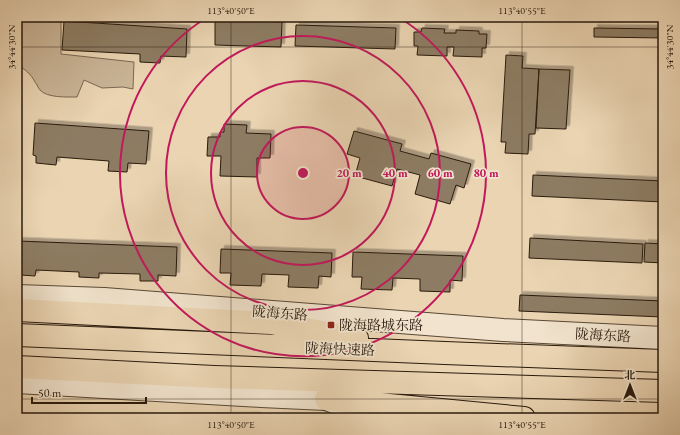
<svg xmlns="http://www.w3.org/2000/svg" width="680" height="435" font-family="'EB Garamond','Noto Serif SC',serif">
<style>
.green{fill:#c9b496;stroke:#796752}
.building{fill:#8d7b63;stroke:#291a0d;filter:url(#shadow)}
.lines{fill:none;stroke-linecap:round;stroke-linejoin:round}
.minor-casing{stroke:#594836;stroke-width:24}
.highway-casing{stroke:#291a0d;stroke-width:24}
.minor{stroke:#f1e3cd;stroke-width:22}
.highway{stroke:#ead4b2;stroke-width:22}
.ticks{fill:none;stroke:#291a0d;stroke-width:1;stroke-opacity:0.45}
.ring{fill:none;stroke:#c2185b;stroke-width:2}
.poi-dot{fill:#8f2418;stroke:#f1e3cd;stroke-width:1.5}
.labels{text-anchor:middle;stroke-width:3.5;stroke-linejoin:round;paint-order:stroke}
.street-label{font-size:14px;fill:#291a0d;stroke:#f1e3cd}
.poi-label{font-size:14px;fill:#291a0d;stroke:#f1e3cd;text-anchor:start}
.centre{fill:#c2185b;stroke:#f1e3cd;stroke-width:2}
.ring-label{font-size:12px;text-anchor:middle;font-weight:bold;fill:#c2185b;stroke:#f1e3cd;stroke-width:3.5;stroke-linejoin:round;paint-order:stroke}
.neatline{fill:none;stroke:#291a0d;stroke-width:1.5}
.ticks-label{font-size:10px;text-anchor:middle;fill:#291a0d}
</style>
<defs>
<filter id="shadow"><feDropShadow dx="3.5" dy="-3.5" stdDeviation="0" flood-color="#0004"/></filter>
</defs>
<rect width="100%" height="100%" fill="#ead4b2"/>
<filter id="stains"><feTurbulence type="fractalNoise" baseFrequency=".005" numOctaves="4"/><feColorMatrix values="0 0 0 0 .2 0 0 0 0 .09 0 0 0 0 .02 0 0 0 .5 -.17"/></filter>
<radialGradient id="worn" r=".72"><stop offset=".6" stop-color="#630" stop-opacity="0"/><stop offset="1" stop-color="#630" stop-opacity=".3"/></radialGradient>
<path class="green" d="M17 17H34L61 20V54L134 62 133 89 123 87 102 88 84 80 77 97C67 97 47 98 40 90 38 88 37 84 35 82 31 74 25 69 17 65Z"/>
<path class="building" d="M215 19 282 22 281 47 215 45Z
M64 21 187 29 186 57 161 56 160 63 140 62V54L62 50Z
M296 25 396 28 395 49 295 46Z
M422 28 445 29 444 33H456V30L479 31V34H487L486 48H482V57L453 56 454 47H447V56L417 55 418 46H414V32H421Z
M594 28 663 29V38L594 37Z
M506 55 523 56 522 68 539 69 535 134H529L528 154 505 153 506 142H501Z
M539 69 570 70 566 129 536 128Z
M35 123 149 131 146 164 128 163 127 172 108 171 109 161 57 157 56 165 36 163V156L33 155Z
M224 124 247 125 246 133 271 134 270 158H257V177L220 176 221 156H207L208 137H220V132H224Z
M354 131 402 144 400 151 429 159 431 153 471 164 464 188 456 185 450 204 415 194 420 175 397 169 392 186 355 176 360 158 347 154Z
M533 175 663 181V202L532 196Z
M530 238 643 244 642 263 529 258Z
M17 241 177 247 176 276 158 275V281H140V274L99 273V278L79 277V272L36 270 35 276 21 275V270H17Z
M645 243 663 244V263L644 262Z
M221 249 332 253 331 277 319 276 318 288 288 287 289 275 262 274 261 286 230 285 231 273H220Z
M353 252 463 256 462 281 450 280V292L420 291V279L393 278 392 290 361 289 362 277H352Z
M520 295 663 301V317L519 311Z
M257 416V418H176V417Z"/>
<g class="lines">
<g class="minor-casing">
<path id="minor" d="M17 296 104 299 503 330 663 338
M17 382 261 396 326 399 377 418"/>
</g>
<g class="highway-casing">
<path id="highway" d="M17 310 271 323 357 338
M17 335 445 353 663 361
M17 367 214 377 663 391
M326 399 524 418"/>
</g>
<use href="#minor" class="minor"/>
<use href="#highway" class="highway"/>
</g>
<path class="ticks" d="M231 17V418M522 17V418M17 47H663M17 399H663"/>
<circle cx="303" cy="173" r="46" fill="#c2185b" fill-opacity=".12"/>
<g class="ring">
<circle cx="303" cy="173" r="46"/>
<circle cx="303" cy="173" r="92"/>
<circle cx="303" cy="173" r="137"/>
<path d="M400 18A183 183 0 1 1 206 18"/>
</g>
<rect class="poi-dot" x="327" y="321" width="8" height="8" rx="2"/>
<g class="labels">
<g class="street-label">
<text transform="translate(280 313) rotate(4)" y="5">陇海东路</text>
<text transform="translate(603 335) rotate(3)" y="5">陇海东路</text>
<text transform="translate(340 349) rotate(2)" y="5">陇海快速路</text>
</g>
<g class="poi-label">
<text x="339" y="330">陇海路城东路</text>
</g>
</g>
<circle cx="303" cy="173" r="6" class="centre"/>
<g class="ring-label">
<text x="349" y="177">20 m</text>
<text x="395" y="177">40 m</text>
<text x="440" y="177">60 m</text>
<text x="486" y="177">80 m</text>
</g>
<rect width="680" height="435" fill="none" stroke="#ead4b2" stroke-width="44"/>
<g transform="translate(630 385)" stroke="#f1e3cd" stroke-width="3" paint-order="stroke">
<path d="M0-3L7 15L0 10L-7 15Z" fill="#291a0d"/>
<text y="-6" font-size="11" font-weight="bold" text-anchor="middle" fill="#291a0d">北</text>
</g>
<path d="M32 397v6h114v-6" fill="none" stroke="#291a0d" stroke-width="2"/>
<text x="38" y="397" font-size="12" fill="#291a0d" stroke="#f1e3cd" stroke-width="3" paint-order="stroke">50 m</text>
<rect x="22" y="22" width="636" height="391" class="neatline"/>
<g class="ticks-label">
<text x="231" y="14">113°40'50"E</text>
<text x="522" y="14">113°40'55"E</text>
<text transform="translate(11 47) rotate(-90)" y="4">34°44'30"N</text>
<text transform="translate(669 47) rotate(-90)" y="4">34°44'30"N</text>
<text x="231" y="428">113°40'50"E</text>
<text x="522" y="428">113°40'55"E</text>
</g>
<rect width="100%" height="100%" filter="url(#stains)"/>
<rect width="100%" height="100%" fill="url(#worn)"/>
</svg>
